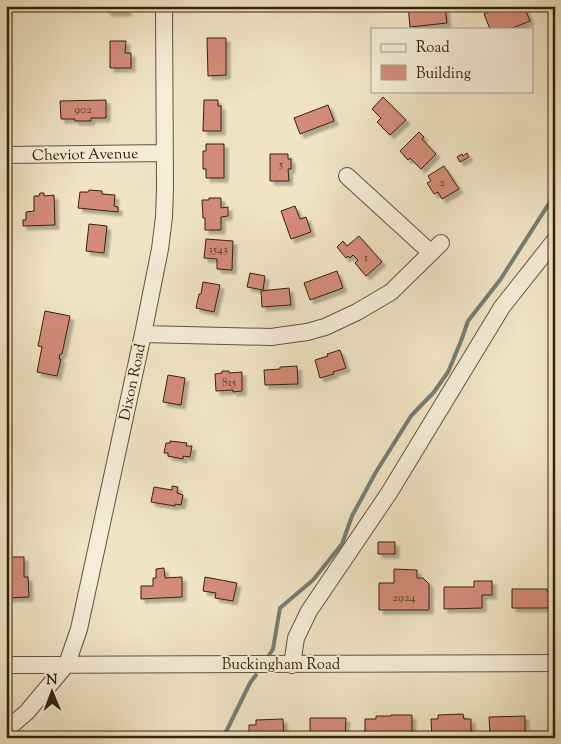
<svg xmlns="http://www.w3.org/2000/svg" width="561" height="744" font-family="'Sorts Mill Goudy',serif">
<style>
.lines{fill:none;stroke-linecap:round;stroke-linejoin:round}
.stream{stroke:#747e76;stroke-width:4}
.building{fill:#d48c7a;stroke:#362109;filter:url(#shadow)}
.minor-casing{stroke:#645238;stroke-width:18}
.minor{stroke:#f5edd9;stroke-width:16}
.labels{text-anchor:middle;stroke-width:4;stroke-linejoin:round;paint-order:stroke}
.number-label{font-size:12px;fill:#5e3c25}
.street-label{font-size:15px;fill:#362109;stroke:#f5edd9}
</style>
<defs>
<filter id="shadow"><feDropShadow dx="4" dy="4" stdDeviation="1" flood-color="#0004"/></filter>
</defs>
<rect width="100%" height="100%" fill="#f0e4c5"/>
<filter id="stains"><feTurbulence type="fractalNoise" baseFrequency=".004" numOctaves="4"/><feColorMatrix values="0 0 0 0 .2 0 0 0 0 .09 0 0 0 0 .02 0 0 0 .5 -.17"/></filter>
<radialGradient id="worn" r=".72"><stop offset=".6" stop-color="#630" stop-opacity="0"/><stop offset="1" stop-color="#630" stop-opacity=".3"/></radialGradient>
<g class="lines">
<path class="stream" d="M269 655 273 649 280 608 313 580 342 544 352 516 376 472 411 416 434 392 448 372 461 341 468 321 500 280 550 202 555 187
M223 738 250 683 256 675"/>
</g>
<path class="building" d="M107 6H127V12H107Z
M408 6H445L447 23 410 27Z
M500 6H524L530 21 510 29H490L484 14 501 7Z
M207 38H226V75L208 76Z
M110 41H126L125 53H131V68H110Z
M383 97 406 120 390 135 377 122 381 118 372 109Z
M106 100V118H91V121H75V119H61L60 101Z
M204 100H218V106H221V131H203Z
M328 105 334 121 300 134 294 118Z
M419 132 424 137 422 139 436 154 421 169 410 158 408 160 400 151Z
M206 144H224V178H206V169H203V151H206Z
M467 153 469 157 460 162 457 157 462 154 463 156Z
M270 154H288V159H291V169H288L289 181H270Z
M444 166 459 189 442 199 438 192 434 194 427 183 431 181 428 176Z
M89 190 102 191V194L115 195 114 206 118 207V212L78 208 80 192H88Z
M40 193H44V196L54 195 55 225 23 226V220H26V212L34 211V196H39Z
M209 198H221V208L228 207V216L221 217V230H205V218H203L202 200H209Z
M295 206 300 219 306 217 311 232 291 239 281 211Z
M89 224 107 226 104 253 86 251Z
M359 236 382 262 366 276 355 263 358 260 353 255 350 258 348 256 346 258 337 247 343 241 347 246Z
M206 239 233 241 232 270 217 269V259L204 258Z
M337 271 343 288 310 300 304 283Z
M250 273 265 276 263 290 247 287Z
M203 282 220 285 214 312 196 308 199 294H201Z
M289 288 291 305 262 307 261 291Z
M45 311 70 316 62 354H60L59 359H61L57 376 37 372 42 347 38 346Z
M340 350 346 368 333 372 334 374 320 378 315 360 328 356 327 354Z
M297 366 298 384 265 385 264 370 280 369V367Z
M222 371H229V373L242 372V391L233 392V390L216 391 215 374 222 373Z
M168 375 185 378 181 405 163 402Z
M170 441 187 443 186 446H192L190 457 183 456V459L168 456V453H164L166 443H170Z
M172 486 178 487 177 493 183 495 181 505 175 504V506L151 502 154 487 172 490Z
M378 542H395V554H378Z
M7 557H24V577H28L29 597 6 598Z
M164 568 165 578 182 577V597L141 599V586H153V578H156V569Z
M394 569 417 570V578H423L429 584V610H379V583H394Z
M205 577 237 583 233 601 215 598 216 593 203 591Z
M474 581H492V595H482V608L444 609V587H474Z
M512 589H547V591H555V608H512Z
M463 714 464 719H471V737L432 738 431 719H438V715Z
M391 715H412V737L375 738V735L365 736V719H376V716H391Z
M525 716V733L490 734 489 717Z
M310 718H346L345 738H310Z
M283 719 284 736 249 737V725H256V720Z"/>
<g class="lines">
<g class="minor-casing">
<path id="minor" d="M6 155 164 153
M347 176 431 253
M143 334 271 337 307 332 325 327 357 312 391 292 441 243
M6 665 555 663
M292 665 296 638 309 611 389 493 502 307 555 240
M6 730 27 712 67 664 79 629 143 334 160 249 164 217 165 188 164 6"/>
</g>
<use href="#minor" class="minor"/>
</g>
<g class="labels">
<g class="number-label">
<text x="83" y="113">902</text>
<text x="281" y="168">5</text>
<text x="442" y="186">2</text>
<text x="218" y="253">3543</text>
<text x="366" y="261">1</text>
<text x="229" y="386">815</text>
<text x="404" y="601">2924</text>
</g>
<g class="street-label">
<text transform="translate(85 154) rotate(-1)" y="5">Cheviot Avenue</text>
<text transform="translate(132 382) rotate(-78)" y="5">Dixon Road</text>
<text x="281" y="669">Buckingham Road</text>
</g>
</g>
<rect width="561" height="744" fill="none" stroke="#f0e4c5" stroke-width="25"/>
<rect x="8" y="8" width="546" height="729" fill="none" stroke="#362109" stroke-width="2.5"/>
<rect x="12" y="12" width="536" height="719" fill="none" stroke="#362109"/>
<rect x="371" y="28" width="162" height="65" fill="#f5edd9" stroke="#a99b86"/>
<rect x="381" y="44" width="25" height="8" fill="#f5edd9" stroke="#a99b86"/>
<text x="416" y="52" font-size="15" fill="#362109">Road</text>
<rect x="381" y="65" width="25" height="15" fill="#d48c7a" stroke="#a99b86"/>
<text x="416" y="78" font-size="15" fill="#362109">Building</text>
<g transform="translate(52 692) rotate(359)" stroke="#f5edd9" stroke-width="4" paint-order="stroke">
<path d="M0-4L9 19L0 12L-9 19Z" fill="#362109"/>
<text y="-8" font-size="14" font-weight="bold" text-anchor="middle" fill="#362109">N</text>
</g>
<rect width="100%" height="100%" filter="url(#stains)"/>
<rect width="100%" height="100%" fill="url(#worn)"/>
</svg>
